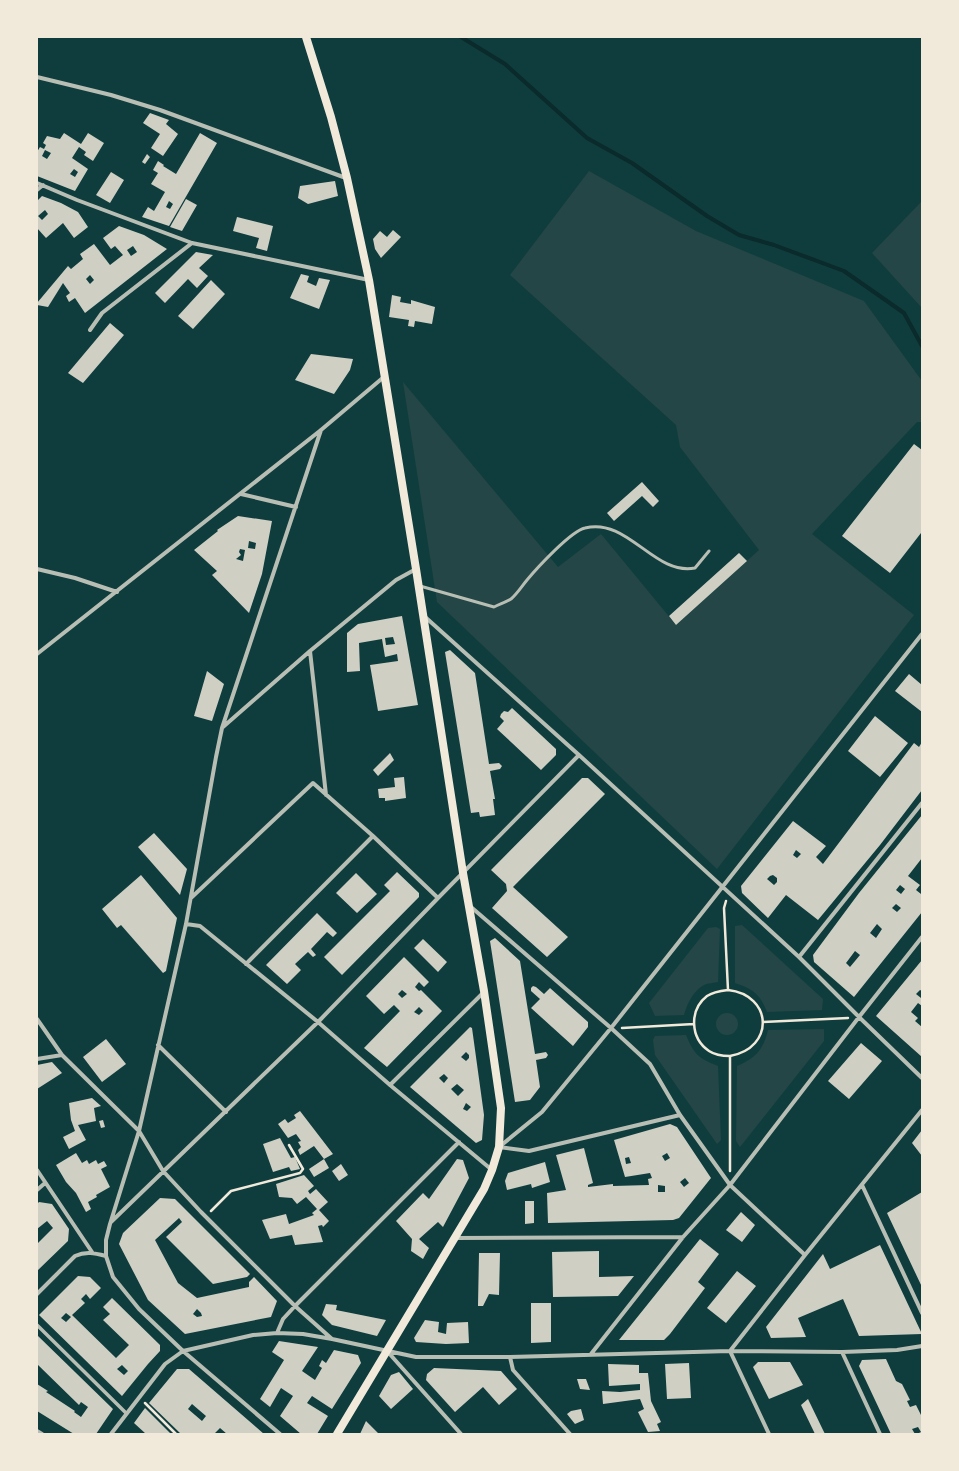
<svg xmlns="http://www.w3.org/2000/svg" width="959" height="1471" font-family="Roboto,sans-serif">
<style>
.green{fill:#244646}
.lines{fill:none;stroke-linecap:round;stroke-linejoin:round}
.stream{stroke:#0a2a2b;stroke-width:4}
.building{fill:#cfcfc3;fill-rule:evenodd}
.path{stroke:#f1e9da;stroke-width:2.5}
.service{stroke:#b8beb3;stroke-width:3}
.pedestrian{stroke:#b8beb3;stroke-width:3.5}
.minor{stroke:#b8beb3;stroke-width:4}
.secondary{stroke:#f1e9da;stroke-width:8}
</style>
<rect width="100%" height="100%" fill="#0f3d3e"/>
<path class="green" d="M589 171 696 231 864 301 922 381V422H917L812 534 914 615 717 869 437 602 403 382 558 567 601 534 676 625 759 550 680 447 676 425 510 275Z
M922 201V308L872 253Z
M742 925 823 999 822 1010 767 1012C760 994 753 989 735 983V926Z
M716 927 720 929 718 982C714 983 708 983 704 985 693 991 687 1004 684 1015L655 1016 649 1003 708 928Z
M716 1024a11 11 0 1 1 22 0a11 11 0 1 1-22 0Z
M824 1029V1041L740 1147 736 1141 737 1066C756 1058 763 1050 768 1030Z
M686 1035C694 1054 698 1058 718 1066L721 1140 717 1144 655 1055 653 1040 655 1036Z"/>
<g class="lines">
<path class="stream" d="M461 37 505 64 587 138 632 163 707 216 739 235 774 245 844 271 904 313 922 346"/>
</g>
<path class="building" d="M150 113 169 120 166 124 178 134 163 156 151 148 160 134 143 123Z
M64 133 81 144 88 133 104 143 93 161 84 155 86 152 79 147 72 158 88 169 75 191 37 176V152L40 147 44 149 46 145 43 143 47 136 60 139ZM45 150 51 153 47 159 42 156ZM74 169 78 172 75 177 70 174Z
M200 133 217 143 169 226 142 217 148 207 154 211 165 192 151 184 158 173 153 170 158 161 164 165 163 166 176 174ZM169 201 173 204 170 209 166 207Z
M147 154 150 157 145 164 142 162Z
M111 172 124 180 110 203 96 195Z
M335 181 338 196 308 204 298 198 300 186Z
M42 196 61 203 78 212 88 227 74 238 63 223 46 238 37 228V201ZM45 210 48 214 42 220 38 216Z
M186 199 197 205 182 231 170 227Z
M237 217 273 226 267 251 256 248 259 238 233 231Z
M119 226 144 235 167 249 85 313 75 298 69 302 66 296 70 293 63 283 48 307 37 305V303L68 266 71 269 83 259 80 254 94 244 110 265 123 255 115 246 111 249 103 238ZM133 246 137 252 131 256 127 250ZM90 275 94 280 90 284 86 279Z
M393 230 401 237 381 258 375 249 373 239 380 231 387 237Z
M196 252 213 255 199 268 208 276 197 288 188 279 165 303 155 293Z
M301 274 309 276 307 282 316 286 319 278 330 280 319 309 290 298Z
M211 280 225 294 193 329 178 316Z
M392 295 401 297 400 302 411 304V300L435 307 432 324 415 321 414 327 408 326 409 320 389 317Z
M110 323 124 335 83 383 68 373Z
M311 354 353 359 350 370 334 394 295 380Z
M914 444 922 450V534L921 533 890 573 842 536Z
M642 482 659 501 653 507 642 496 614 521 607 513Z
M238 516 272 521 262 574 249 613 212 575 217 571 194 550 218 531 217 530ZM249 541 256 543 255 549 248 548ZM240 549 245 550 243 561 236 559 241 555 239 552Z
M739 553 747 561 676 625 669 616Z
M402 616 418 705 378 711 370 665 398 661 397 654 385 657 382 639 359 643 360 671 347 672V633L358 624ZM393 637 395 644 386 645 385 638Z
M450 650 475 673 489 764 499 763 502 766 500 769 490 771 495 799H493L495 815 480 817 479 812 471 813 445 652Z
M207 671 224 684 212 721 194 716Z
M909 674 922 685V712L895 691Z
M512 708 556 749V755L541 770 497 729 504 721 500 717 501 714 504 711 508 712Z
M875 716 908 743 880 777 848 751Z
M922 742V790L880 845 818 920 786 895 768 918 742 893 741 886 793 821 826 846 816 857 823 864 914 743 919 747ZM796 850 801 854 797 858 793 855ZM773 875 777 878V882L774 885 767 879 770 876Z
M390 753 394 760 378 776 373 770Z
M404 777 406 798 385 801V798H379L378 789 395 787 394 778Z
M582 778H588L605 794 513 887 568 937 547 957 492 908 507 891 506 884 491 870Z
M922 815V858L908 876 920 885 916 890 921 894 922 893V912L854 997 814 962 813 955 859 893ZM900 885 905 889 901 894 896 890ZM896 904 901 908 897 912 892 908ZM877 924 882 929 876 938 870 933ZM855 951 860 955 850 967 846 963Z
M154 833 187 869 180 895 138 847Z
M397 872 419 893V897L342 975 324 957 390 891 384 885Z
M356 873 377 894 357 913 336 893Z
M141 875 177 918 166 971 163 973 121 925 117 928 102 909Z
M317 913 337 933 333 937 327 932 311 949 316 955 313 957 308 952 295 964 301 970 287 984 266 965Z
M495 938 520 961 535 1054 546 1052 548 1055 546 1058 536 1060 540 1087 530 1100 515 1102 490 941Z
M423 939 447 962 438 972 414 948Z
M404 957 429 982 424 987 419 982 415 987 419 991 421 990 442 1011 387 1067 364 1048 400 1011 394 1005 384 1014 366 996ZM402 990 407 994 402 998 398 994ZM419 1007 423 1011 419 1015 414 1012Z
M922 960V991L920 990 916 994 921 998 922 997V1006L918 1003 911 1012 918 1018 915 1021 922 1027V1057L876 1016Z
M533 986 536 987 544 994 550 988 588 1022V1027L573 1046 531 1008 540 999 531 991V988Z
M470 1027 472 1028 484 1115 482 1140 476 1143 410 1087ZM466 1052 469 1055V1058L466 1061 461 1057ZM444 1074 448 1078 444 1083 439 1078ZM457 1084 464 1090 458 1096 451 1089ZM466 1103 471 1107 467 1111 463 1109Z
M106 1039 126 1064 102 1082 83 1057Z
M861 1043 882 1061 849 1099 828 1081Z
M52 1062 62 1073 37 1089V1065Z
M92 1098 101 1106 94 1108 96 1121 78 1125 86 1140 69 1149 63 1137 75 1131 71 1120 69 1103Z
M300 1111 333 1154 324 1159 329 1168 314 1177 309 1169 324 1159 314 1146 300 1155 298 1150 301 1147 298 1142 301 1141 296 1134 288 1138 278 1124 285 1119 288 1123 296 1118 294 1115Z
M103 1120 105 1127 101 1128 99 1121Z
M670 1124 677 1127 711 1178 679 1218 673 1220 548 1223 547 1193 566 1190 556 1155 584 1148 593 1183 588 1185V1187L613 1184V1186L649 1185 648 1179 652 1178 650 1173 625 1177 614 1140ZM667 1153 670 1158 665 1161 662 1156ZM629 1157 631 1163 626 1164 625 1158ZM685 1178 689 1183 684 1187 680 1182ZM658 1185 665 1186V1192H658Z
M922 1130V1156L912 1143Z
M280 1138 291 1158 295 1157 300 1169 291 1171 289 1167 273 1172 263 1144Z
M76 1153 82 1163 87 1160 89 1164 96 1160 98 1164 104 1161 107 1166 101 1169 110 1187 96 1195 97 1197 88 1202 91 1209 86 1212 76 1193 66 1182 56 1165Z
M457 1159 463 1160 469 1178 443 1227 438 1222 419 1239 429 1248 423 1259 411 1251 412 1239 396 1221 423 1193 429 1199Z
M545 1162 550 1182 532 1188 531 1184 507 1190 505 1181 508 1173Z
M341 1164 348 1175 339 1181 332 1171Z
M304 1175 314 1186 308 1191 310 1194 316 1189 328 1202 319 1210 329 1221 323 1227 322 1225 318 1226 323 1242 295 1245 292 1235 270 1239 262 1220 286 1214 289 1224 314 1215 312 1213 317 1209 306 1197 297 1204 292 1198 279 1197 276 1184Z
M922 1192V1287L887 1213Z
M160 1198 175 1199 250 1274 247 1277 213 1284 166 1237 182 1222 179 1218 155 1240 178 1283 197 1298 249 1287V1282L254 1277 277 1301 271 1317 185 1334 148 1300 119 1244 123 1233ZM197 1309 201 1313 202 1316 197 1317 193 1314Z
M525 1201H534V1223L525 1224Z
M39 1202 52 1204 69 1229 68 1241 37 1271V1244L53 1228 47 1221 37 1229V1204Z
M741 1212 755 1225 742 1242 726 1230Z
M700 1239 719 1254 698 1282 705 1288 670 1334 664 1340H619Z
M880 1245 922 1334 859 1336 843 1299 798 1318 806 1337 771 1338 766 1327 823 1254 830 1269Z
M599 1251V1277L634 1276 618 1296 553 1297 552 1252Z
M479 1253H500L499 1295 489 1294 483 1306H478Z
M737 1271 756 1286 726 1323 707 1308Z
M78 1276 90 1277 101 1288 90 1299 86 1294 81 1299 85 1303 72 1315 116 1358 129 1345 103 1320 110 1314 103 1307 112 1298 160 1345V1351L148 1364 122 1396 39 1315ZM66 1313 71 1317 66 1322 61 1318ZM122 1365 128 1371 124 1375 117 1369Z
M531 1303H551V1342L531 1343Z
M326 1304 337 1305 336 1310 386 1320 377 1336 332 1325 322 1315Z
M425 1320 439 1322 438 1332 446 1334 447 1323 468 1322 469 1343 446 1344 416 1342 414 1338Z
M37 1335 113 1409 96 1434H74L37 1411V1384L48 1391 46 1392 75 1411 74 1412 81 1417 88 1407 81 1402 79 1405 37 1364Z
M279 1341 318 1347 302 1371 315 1380 322 1368 319 1366 322 1360 326 1363 334 1350 358 1355 361 1363 332 1409 312 1396 307 1403 328 1416 317 1434H301L280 1416 293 1396 281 1388 270 1407 260 1399 284 1360 272 1352Z
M886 1359 896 1381 902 1384 910 1400 907 1401 910 1407 916 1405 922 1417V1434H917L921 1432 918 1427 912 1429 915 1434H891L859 1366 862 1360Z
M758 1362H790L803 1385 769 1399 753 1367Z
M689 1363 691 1398 667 1399 665 1364Z
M608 1364 639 1365V1373H648L651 1401 661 1422 657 1424 660 1431 648 1432 638 1412 644 1409 640 1399 603 1404 602 1391 620 1392 640 1390V1384L609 1386Z
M434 1368 501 1371 517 1389 499 1405 483 1387 455 1412 426 1380 427 1374Z
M177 1369H189L264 1434H227L220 1428 215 1433 217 1434H181L149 1403ZM192 1404 206 1416 202 1421 188 1409Z
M399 1372 413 1389 391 1409 379 1396 391 1375Z
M577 1379H586L590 1390 580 1389Z
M808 1399 823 1430 825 1434H815L801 1405Z
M145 1408 171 1434H146L134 1423Z
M581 1409 584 1420 575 1424 567 1414 571 1411Z
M366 1421 379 1434H360Z"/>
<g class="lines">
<path class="path" d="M726 901 724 908 728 990C773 995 775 1048 730 1056V1171
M728 990C720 991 713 992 707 996 689 1010 690 1038 709 1051 715 1055 722 1056 730 1056
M763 1022 848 1018
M622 1028 694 1024
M211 1211 231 1191 300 1173 303 1169 289 1145
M145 1403 176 1434"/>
<path class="service" d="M420 586 494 607C500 604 506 602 511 599 517 594 522 586 527 580 537 568 571 531 585 528 628 517 654 576 695 568L709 551"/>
<path class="pedestrian" d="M37 1325 126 1413"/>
<path class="minor" d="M37 77 111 95 160 110 346 178
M37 183 77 200 192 243 369 280
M37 190 43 185
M90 330 102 313 192 243
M241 494 296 507
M37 569 75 578 117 592
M424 616 579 755 799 957 859 1017 922 1078
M310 651 326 795
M37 654 321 430 385 376
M223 727 310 651 396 580 416 569
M192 897 313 783 373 836 438 898
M471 907 611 1028 650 1064 680 1115 730 1185 805 1255
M186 924 200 926 318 1022 390 1085 492 1170
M799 957 922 803
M246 964 373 836
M37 1019 62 1055 139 1131 163 1171 201 1212 295 1306 332 1339
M158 1045 226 1112
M37 1059 62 1055
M390 1085 484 992
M499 1147 542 1112 611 1028 922 634
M499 1147 529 1151 680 1115
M37 1170 92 1252
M862 1185 922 1313
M37 1190 45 1183
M111 1222 318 1022 438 898 579 755
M455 1238 683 1237
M37 1294 75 1256C86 1251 94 1253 106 1256
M277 1333 283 1319 295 1306 459 1142
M387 1351 461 1434
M730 1351 805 1255 922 1110
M730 1351 769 1434
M842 1352 880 1434
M591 1354 683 1237 730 1185 859 1017 922 937
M510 1357 513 1370 570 1434
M37 1431 42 1434
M111 1434 165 1364 183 1351 253 1335 277 1333 303 1334 332 1339 416 1357H510L730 1351 842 1352 897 1350 922 1346
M280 1434 183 1351 139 1309 113 1277 106 1256V1240L110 1224 139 1131 186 924 216 757 222 728 321 430"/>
<path class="secondary" d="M306 37 331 117 347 178 369 280 416 569 463 873 484 991 501 1108 499 1147 492 1170 484 1189 337 1434"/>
</g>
<rect width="959" height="1471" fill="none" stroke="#f1e9da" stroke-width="76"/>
</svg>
